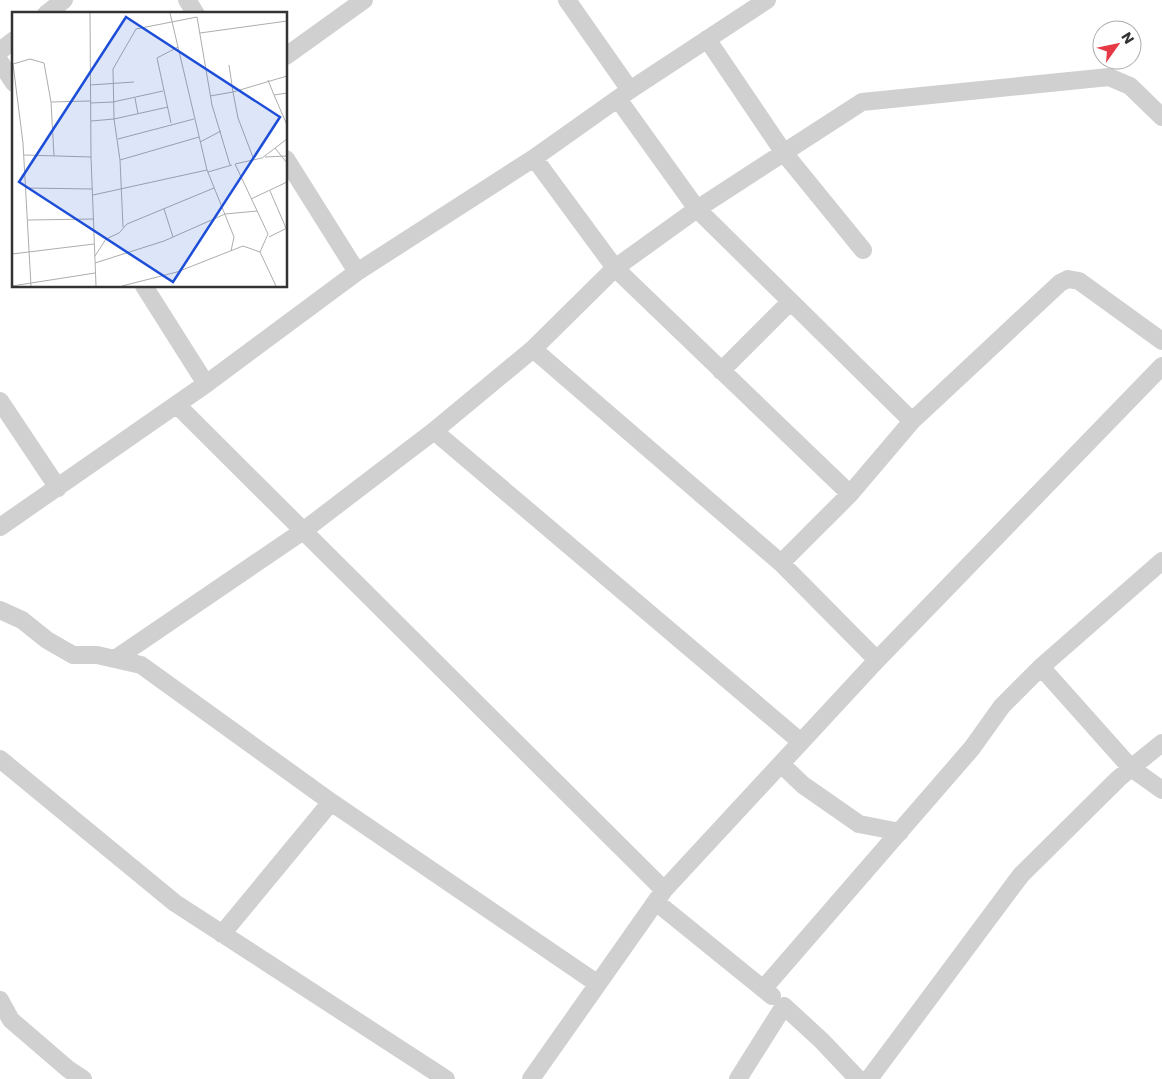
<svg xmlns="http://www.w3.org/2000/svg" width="1162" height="1079" font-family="Poppins,sans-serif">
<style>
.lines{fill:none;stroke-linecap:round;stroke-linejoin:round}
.street{stroke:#d0d0d0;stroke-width:18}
.inset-road{fill:none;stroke:#adadad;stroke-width:1}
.view{fill:#1d4ed8;fill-opacity:0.15;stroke:#1d4ed8;stroke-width:2.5}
.inset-edge{fill:none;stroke:#333;stroke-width:2.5}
</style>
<rect width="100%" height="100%" fill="#fff"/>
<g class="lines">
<path class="street" d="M187 0 196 14
M567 0 630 90
M46 14 64 0
M707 39 784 153 863 250
M0 51 14 40
M286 56 364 0
M0 62 14 83
M618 99 697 209 912 421
M534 158 615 268 850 494
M286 159 357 272
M144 286 206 384
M533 349 781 563 877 660
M721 371 790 302
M0 401 58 488
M177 405 664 890
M434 431 801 742
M0 527 206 384 357 272 534 158 630 90 767 0
M781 563 850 494 912 421 1060 283 1068 279 1079 281 1162 341
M0 610 22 620 47 640 73 655H97L141 665 331 802 598 984
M115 659 303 531 434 431 533 349 615 268 697 209 862 102 1109 77 1130 86 1162 117
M1041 667 1131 768 1162 743
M0 759 175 903 446 1079
M781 764 803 785 859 824 900 832
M656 902 772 996
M222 934 331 802
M763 989 972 748 1002 706 1041 667 1162 561
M0 1000 11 1020 68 1069 83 1079
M531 1079 664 890 877 660 1162 366
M738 1079 784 1006 822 1041 858 1079
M869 1079 1021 875 1118 779 1131 768 1162 790"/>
</g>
<g transform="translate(12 12)">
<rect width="275" height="275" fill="#fff"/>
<path class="inset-road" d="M78 1 79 145 84 274M158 1 195 158 222 225 219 239M188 21 275 9M256 68 262 83 275 81M78 73 122 70M262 83 275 113M198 84 221 80 217 53M123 86 126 102M39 90 42 144M78 91 101 90 151 79M79 109 102 107 156 95M159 111 145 46 166 35M106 127 182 107M188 130 209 119M263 136 275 151M12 143 79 145M253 145 275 144M108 148 187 125M242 148 226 106 221 80 275 64M196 160 220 153M14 176 81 177M258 179 274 216M81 183 195 158M239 187 275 170M152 197 161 225M16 208 82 207M111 215 108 148 102 107 101 57 124 17 185 5 200 93 218 153M257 225 275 216M0 242 82 232M83 244 94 227 107 221 115 212 202 176M83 251 152 229 213 202 245 199M0 274 83 261M19 274 11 131 1 52 18 47 32 51 39 90 78 89M110 274 165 260 231 234 248 240M264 274 248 240 256 222 223 152 250 146 275 127"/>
<path class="view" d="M114 5 268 105 161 270 7 170Z"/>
<rect width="275" height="275" class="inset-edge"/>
</g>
<g transform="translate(1117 45) rotate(57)"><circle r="24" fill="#ffffff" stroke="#adadad"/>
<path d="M0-4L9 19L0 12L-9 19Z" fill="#e63946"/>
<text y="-8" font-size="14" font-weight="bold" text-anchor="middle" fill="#333333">N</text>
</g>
</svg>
